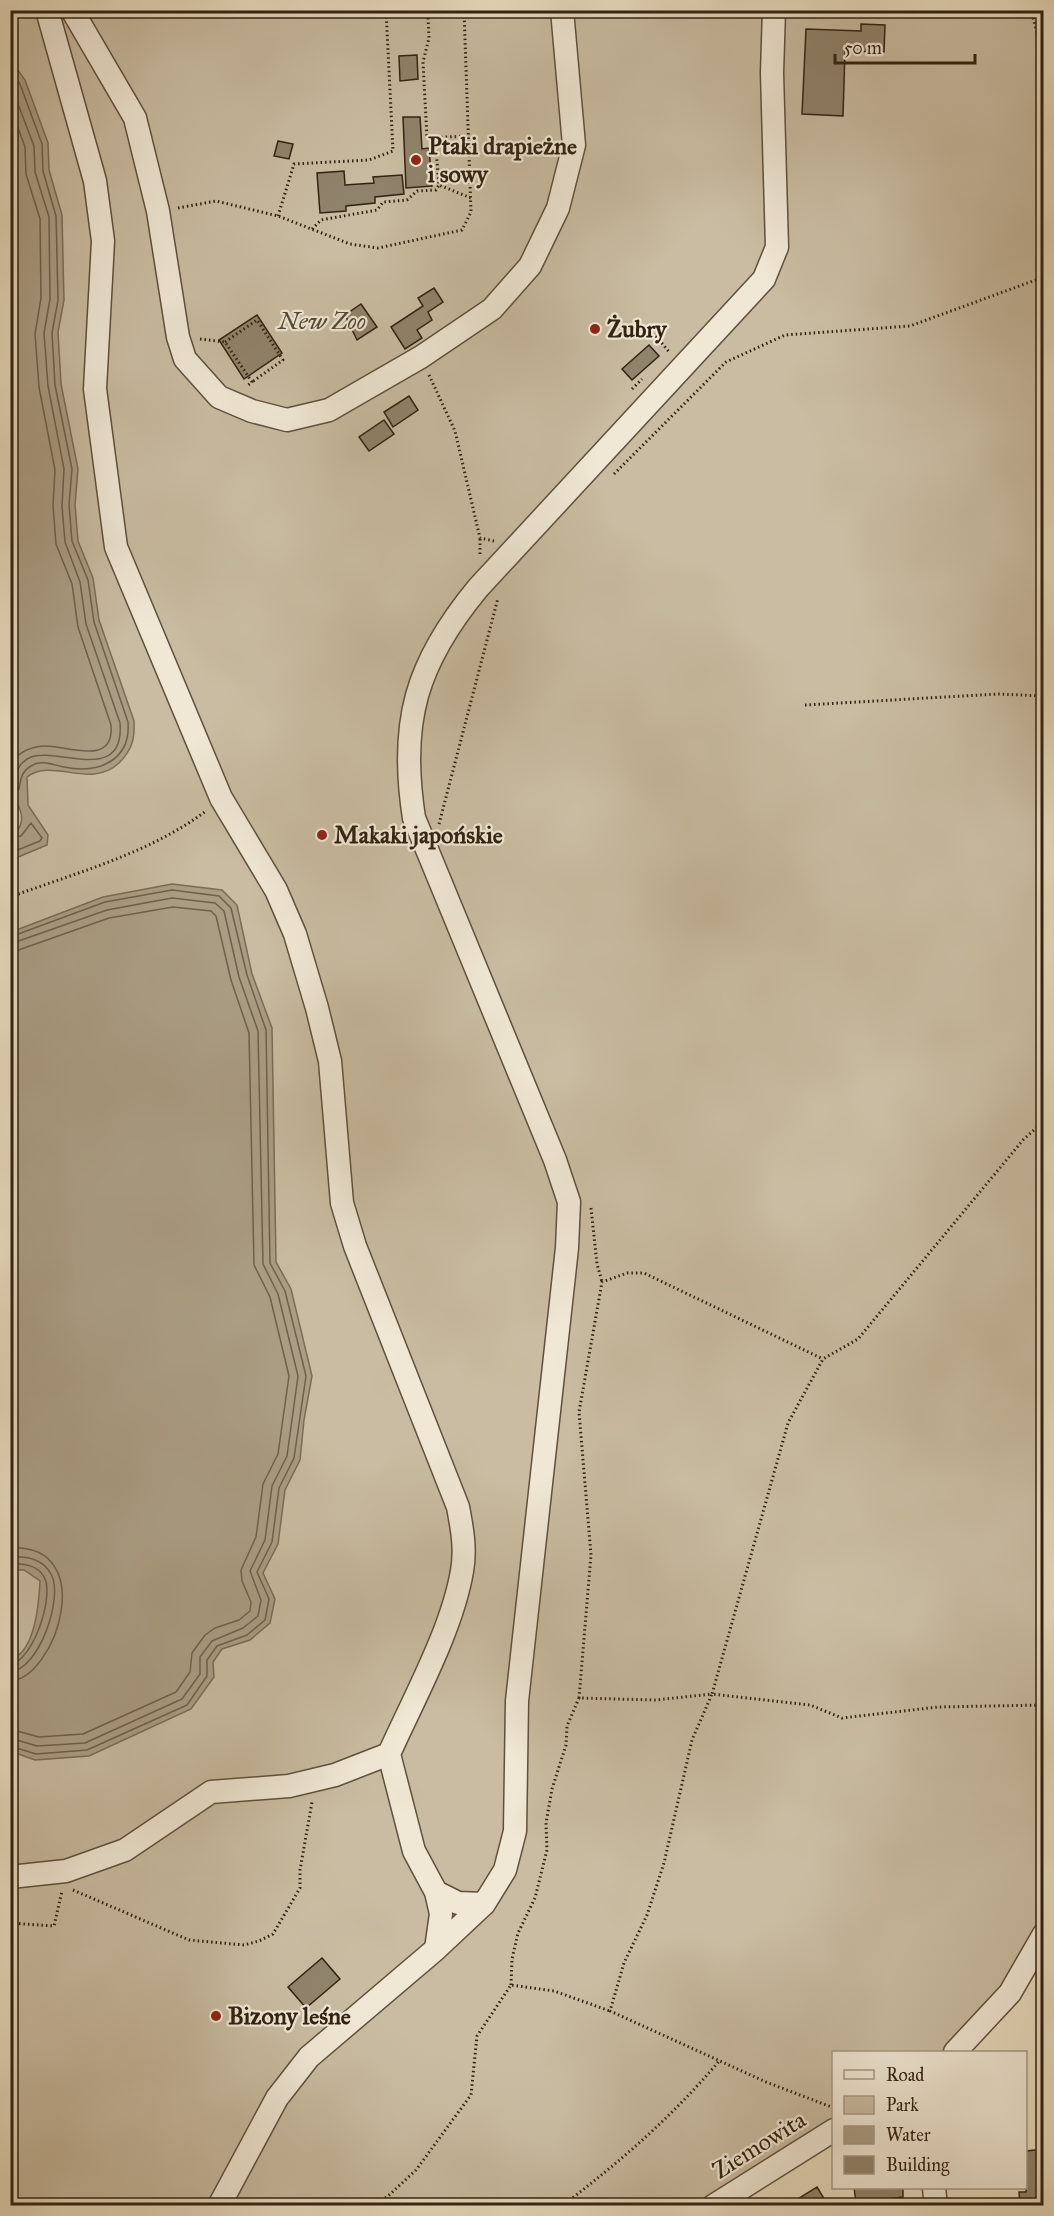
<svg xmlns="http://www.w3.org/2000/svg" width="1054" height="2216" font-family="'IM FELL Great Primer',serif">
<style>
.green{fill:#c9bca2;stroke:#7d6f5a;stroke-width:1.5}
.water{fill:#aa9d84;stroke:#7a6c56;stroke-width:1.5}
.lines{fill:none;stroke-linecap:round;stroke-linejoin:round}
.shore{stroke:#6e604b;stroke-width:1.5}
.building{fill:#90836c;stroke:#312212;stroke-width:1.5}
.minor-casing{stroke:#5f503d;stroke-width:25}
.path{stroke:#312212;stroke-width:3;stroke-dasharray:1.5 3;stroke-linecap:butt}
.minor{stroke:#f0e8d5;stroke-width:22}
.poi-dot{fill:#8f2418;stroke:#f0e8d5;stroke-width:2}
.labels{text-anchor:middle;stroke-width:4.5;stroke-linejoin:round;paint-order:stroke}
.poi-label{font-size:24px;font-weight:bold;fill:#312212;stroke:#f0e8d5;text-anchor:start}
.park-label{font-size:24px;font-style:italic;fill:#574836;stroke:#f0e8d5}
.street-label{font-size:24px;fill:#312212;stroke:#f0e8d5}
</style>
<rect width="100%" height="100%" fill="#e8dcbf"/>
<filter id="stains"><feTurbulence type="fractalNoise" baseFrequency=".00333" numOctaves="4"/><feColorMatrix values="0 0 0 0 .2 0 0 0 0 .09 0 0 0 0 .02 0 0 0 .5 -.17"/></filter>
<radialGradient id="worn" r=".72"><stop offset=".6" stop-color="#630" stop-opacity="0"/><stop offset="1" stop-color="#630" stop-opacity=".3"/></radialGradient>
<path class="green" d="M11 11H1043L1044 1916 1019 1969 964 2032 942 2052H834L833 2123 699 2205 11 2206Z"/>
<path class="water" d="M11 46 15 66 25 80 48 143 49 170 62 215 64 300 58 332 61 384 78 469 75 505 78 541 93 578 99 620 134 721C135 739 132 750 119 763 90 790 52 757 27 777L28 805 48 835 47 845 11 860V831H17C28 817 17 804 10 790Z
M172 884 222 890 237 905 252 974 272 1028 276 1262 291 1289 312 1376 304 1420 300 1460 285 1490 278 1544 263 1573 275 1599 270 1623 250 1640 222 1649 213 1662 214 1677 191 1709 89 1756 35 1760 10 1751 11 1659C35 1652 39 1602 40 1581L24 1570H10L11 932 103 897Z"/>
<g class="lines">
<path class="shore" d="M10 71 20 84 42 144 43 171 56 216 58 300 52 333 55 385 72 469 69 505 72 541 88 580 94 622 128 722C131 761 98 774 64 767 53 765 42 759 31 766 21 772 21 779 19 789H10
M10 83 34 146 35 172 49 217 50 299 44 333 48 386 64 469 62 506 65 542 80 582 86 624 120 723C125 785 57 747 31 757 18 762 17 774 10 782
M10 106 25 147 26 174 40 219 41 298 35 334 39 387 55 470 53 506 56 544 72 584 78 627 111 725C115 768 65 745 44 746 29 747 21 752 10 762
M10 837 21 836 31 823 42 838 40 841 10 853
M10 937 105 902 172 890 219 896 231 908 247 975 266 1030 270 1263 285 1291 306 1376 294 1458 279 1488 272 1542 257 1572 269 1599 265 1620 247 1635 217 1646 207 1660V1676L187 1705 87 1750 36 1754 10 1746
M10 944 107 910 172 898 215 903 224 911 239 977 258 1031 263 1264 278 1294 298 1376 287 1456 272 1486 265 1540 250 1571 261 1600 258 1616 243 1628 212 1641 200 1657V1674L182 1699 85 1743 37 1746 10 1738
M10 953 109 918 173 907 211 911 216 916 231 980 249 1033 254 1265 270 1297 289 1376 278 1454 263 1484 256 1537 241 1570 242 1581 251 1602 250 1611 239 1620 215 1628 205 1635 192 1653 190 1672 176 1692 83 1734 39 1737 10 1729
M10 1548C100 1543 56 1679 10 1681
M10 1557C25 1556 43 1559 51 1574 64 1597 39 1670 10 1672
M10 1564C22 1563 38 1565 44 1577 55 1595 33 1662 10 1664"/>
</g>
<path class="building" d="M861 24 885 25 884 52 845 51 843 116 802 114 806 29 861 31Z
M417 55 418 79 400 81 399 56Z
M403 117H420L422 149 429 148 432 186 406 188Z
M278 141 293 144 289 159 274 156Z
M344 171 345 185 374 183 373 177 402 175 404 194 375 197V203L346 206V211L320 213 317 173Z
M434 288 443 302 428 312 432 320 417 330 422 338 405 349 391 327 423 306 418 298Z
M361 304 377 327 357 340 345 315Z
M257 315 282 353 244 379 219 340Z
M649 345 659 356 632 380 622 369Z
M409 396 418 410 393 427 384 412Z
M384 420 394 434 369 451 359 437Z
M322 1958 340 1979 306 2008 288 1987Z
M1044 2149V2205H1020L1019 2192H1026V2151Z
M817 2187 828 2205H788Z
M854 2187H903V2197L856 2203Z"/>
<g class="lines">
<g class="minor-casing">
<path id="minor" d="M72 10 135 118 158 211 178 337 185 359 219 397 252 411 287 420 329 410 421 357 492 309 530 266 558 208 574 145 562 10
M389 1754 414 1851 436 1892 441 1914 436 1949 484 1904 505 1870 515 1831 517 1701 567 1248 569 1202 555 1160 414 818C399 722 416 663 478 588L764 279 777 247 772 73 774 10
M10 1877 66 1871 125 1850 211 1792 289 1786 335 1775 389 1754C414 1698 452 1630 462 1571 466 1549 462 1528 458 1507L355 1246 342 1203 330 1061 317 1008 295 934 276 890 221 798 116 547 95 389 103 241 95 181 47 10
M436 1892 458 1903 484 1904
M955 2052 1010 1993 1044 1934
M934 2188 936 2206
M219 2206 277 2098 309 2057 436 1949
M713 2206 834 2130"/>
</g>
<path class="path" d="M1035 10 1032 14 1044 58
M428 18 429 38 423 62 427 138 468 136
M435 137 439 185 471 198
M178 208 216 201 278 216 350 244 378 248 462 230 471 212 464 10
M278 216 294 164 369 160 393 151 386 10
M312 229 321 220 377 210 383 202 407 200 417 191 436 190 439 185
M656 336 670 353
M200 339 225 342 252 382 247 386
M225 342 257 320 283 360 252 382
M429 375 455 431 480 538 494 541
M632 389 642 379
M614 474 726 362 785 335 910 326 1044 277
M480 539V556
M805 705 998 694 1044 696
M439 824 498 598
M10 897C76 873 150 853 206 811
M591 1208 597 1264 602 1282
M579 1698 591 1555 579 1412 602 1282 627 1273H644L823 1359
M73 1890 189 1940 244 1945 259 1941 273 1934 300 1888V1870L312 1802
M10 1923 54 1926 62 1891
M511 1985 512 1959 518 1933 535 1898 547 1850 546 1823 552 1789 566 1745 567 1726 579 1698 656 1700 712 1694 788 1423 823 1359 858 1339 1023 1140 1044 1121
M834 2108 766 2082 610 2011 624 1963 647 1915 664 1863 692 1740 712 1694 810 1705 842 1718 938 1707 1044 1705
M369 2206 387 2197 416 2170 471 2095 477 2036 511 1985 554 1991 610 2011
M562 2206C621 2161 672 2117 720 2060"/>
<use href="#minor" class="minor"/>
</g>
<g class="poi-dot">
<circle cx="416" cy="160" r="6"/>
<circle cx="595" cy="329" r="6"/>
<circle cx="322" cy="835" r="6"/>
<circle cx="216" cy="2016" r="6"/>
</g>
<g class="labels">
<g class="poi-label">
<text x="428" y="154">Ptaki drapieżne<tspan x="428" dy="28">i sowy</tspan></text>
<text x="607" y="337">Żubry</text>
<text x="334" y="843">Makaki japońskie</text>
<text x="228" y="2024">Bizony leśne</text>
</g>
<g class="park-label">
<text x="322" y="329">New Zoo</text>
</g>
<g class="street-label">
<text transform="translate(759 2145) rotate(-32)" y="8">Ziemowita</text>
</g>
</g>
<rect width="1054" height="2216" fill="none" stroke="#e8dcbf" stroke-width="36"/>
<rect x="12" y="12" width="1030" height="2192" fill="none" stroke="#312212" stroke-width="3"/>
<rect x="18" y="18" width="1018" height="2180" fill="none" stroke="#312212" stroke-width="1.5"/>
<rect x="832" y="2051" width="195" height="138" fill="#f0e8d5" stroke="#a49987" stroke-width="1.5"/>
<rect x="844" y="2070" width="30" height="9" fill="#f0e8d5" stroke="#a49987" stroke-width="1.5"/>
<text x="886" y="2081" font-size="18" fill="#312212">Road</text>
<rect x="844" y="2096" width="30" height="18" fill="#c9bca2" stroke="#a49987" stroke-width="1.5"/>
<text x="886" y="2111" font-size="18" fill="#312212">Park</text>
<rect x="844" y="2126" width="30" height="18" fill="#aa9d84" stroke="#a49987" stroke-width="1.5"/>
<text x="886" y="2141" font-size="18" fill="#312212">Water</text>
<rect x="844" y="2156" width="30" height="18" fill="#90836c" stroke="#a49987" stroke-width="1.5"/>
<text x="886" y="2171" font-size="18" fill="#312212">Building</text>
<path d="M835 54v9h140v-9" fill="none" stroke="#312212" stroke-width="3"/>
<text x="844" y="54" font-size="18" fill="#312212" stroke="#f0e8d5" stroke-width="4.5" paint-order="stroke">50 m</text>
<rect width="100%" height="100%" filter="url(#stains)"/>
<rect width="100%" height="100%" fill="url(#worn)"/>
</svg>
